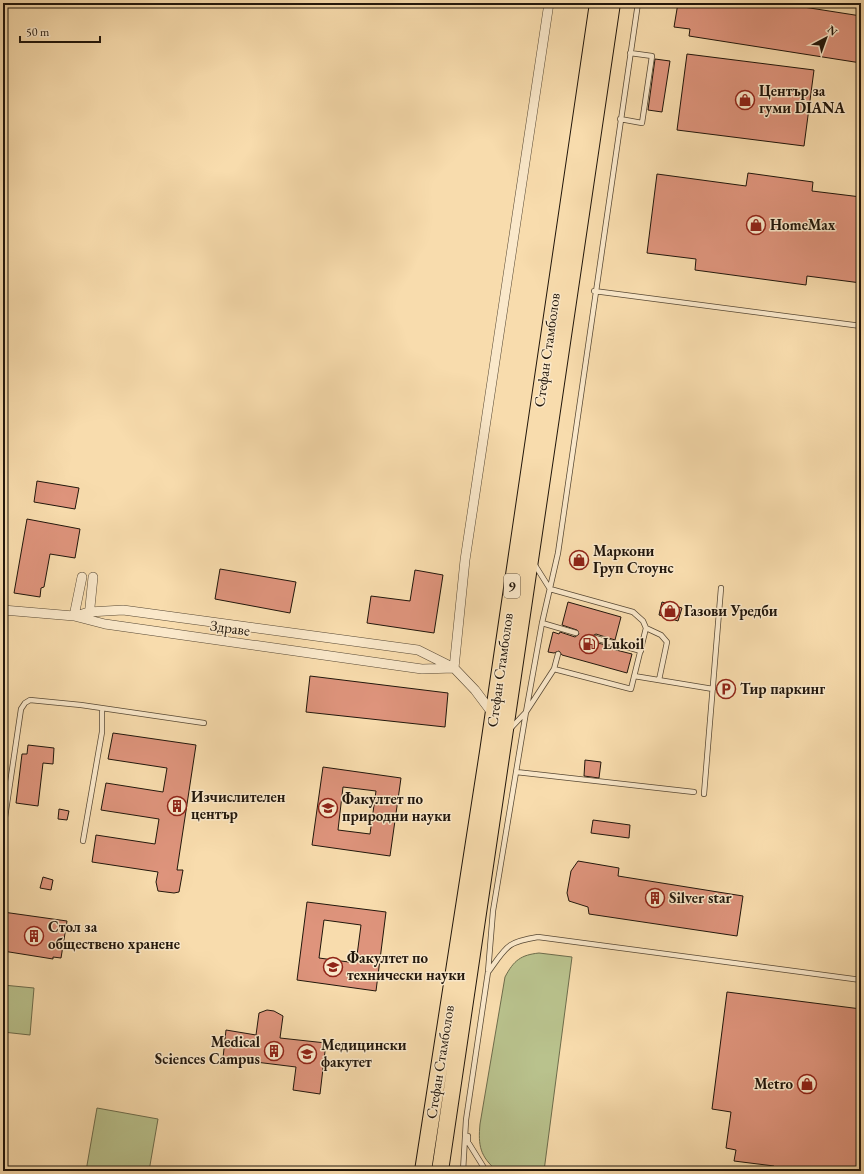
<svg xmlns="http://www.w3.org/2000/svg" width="864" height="1174" font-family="'EB Garamond',serif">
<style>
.green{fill:#b9c28d;stroke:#6d6c4c}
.building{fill:#de947c;stroke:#21160b;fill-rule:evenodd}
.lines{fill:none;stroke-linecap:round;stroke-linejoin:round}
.lane-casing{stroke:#574834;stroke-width:6}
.street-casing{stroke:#574834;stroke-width:10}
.highway-casing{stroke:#21160b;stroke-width:18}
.lane{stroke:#fae8ca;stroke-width:4.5}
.street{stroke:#fae8ca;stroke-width:9}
.highway{stroke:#f8dcad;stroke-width:16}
.labels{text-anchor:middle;stroke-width:3;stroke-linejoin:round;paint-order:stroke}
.shield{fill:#fae8ca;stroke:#625544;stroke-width:1}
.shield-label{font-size:14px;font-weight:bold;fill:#21160b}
.poi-label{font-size:15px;font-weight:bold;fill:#21160b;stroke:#fae8ca;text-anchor:start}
.street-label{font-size:15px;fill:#21160b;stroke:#fae8ca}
</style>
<rect width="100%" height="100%" fill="#f8dcad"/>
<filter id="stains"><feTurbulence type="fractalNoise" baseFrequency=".005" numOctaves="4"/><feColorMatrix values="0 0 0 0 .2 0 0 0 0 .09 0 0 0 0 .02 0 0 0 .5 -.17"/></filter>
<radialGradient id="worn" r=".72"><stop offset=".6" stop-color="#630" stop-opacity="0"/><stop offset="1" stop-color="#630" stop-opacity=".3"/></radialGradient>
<path class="green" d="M539 953 572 957 544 1171H497C480 1156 478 1146 480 1124L505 977C514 960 521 955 539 953Z
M3 985 34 988 30 1035 3 1032Z
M97 1108 158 1119 149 1171H86Z"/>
<path class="building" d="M678 3H778L861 16V63L689 36 690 29 674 27Z
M687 54 814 70 804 146 677 130Z
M655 59 670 61 662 112 648 110Z
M748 173 813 182 812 191 861 197V283L807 276 806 285 695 270 696 259 647 253 657 174 746 186Z
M37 481 79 488 75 509 34 502Z
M27 519 80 529 75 558 50 554 44 587 41 588 40 597 14 593Z
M220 569 296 582 290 613 215 599Z
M415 570 443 575 434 633 367 623 371 596 410 601Z
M568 602 621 617 615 640 596 634 592 636 591 639 594 642 613 647 612 649 632 654 627 673 562 655 559 651 554 653 548 652 553 632 559 634 560 632 575 637 579 634 577 630 562 625Z
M662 602 682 608 678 621 659 615Z
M310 676 448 693 445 727 306 712Z
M113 733 196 745 177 870H183L179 892 174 893 158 891 156 882 158 872 92 862 96 835 155 844 159 819 101 810 106 783 163 792 167 768 108 759Z
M28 745 54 748 53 764 43 763 38 806 16 803 22 754H27Z
M585 760 601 762 599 778 584 776Z
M323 767 401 778 390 856 312 845ZM343 787 376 791 370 834 338 830Z
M59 809 69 811 67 820 58 819Z
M593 820 630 825 629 838 591 833Z
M578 861 619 868 618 876 743 896 737 936 589 914 588 907 569 901 567 893 571 871Z
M43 877 53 880 51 890 40 888Z
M307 902 386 912 376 991 297 980ZM324 920 361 925 356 963 319 958Z
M3 912 67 921 61 958 53 957V959L3 951Z
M727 992 861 1009V1171H774V1166L734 1161 736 1150 726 1148 731 1112 712 1109Z
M267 1010 274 1011 283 1016 280 1038 326 1043 320 1094 293 1090 296 1067 223 1058 226 1030 256 1035 259 1013Z"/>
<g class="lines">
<g class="lane-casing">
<path id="lane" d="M620 119 642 123 652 56 630 53
M594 291 861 326
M542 623 576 633
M646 628 661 635 667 642 659 680
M595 638 641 651
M554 669 558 654
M634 676 713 689
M510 729 526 712 554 669 631 689 646 628 643 621 633 612 550 589 533 562
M516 772 694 792
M704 794 721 588
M3 831 21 709 25 703 30 700 81 705 204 723
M83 841 102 732V709
M489 971C507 946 507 942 538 937L861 980
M468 1136V1142L486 1171
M463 1171 466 1120 488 972 493 911 526 712 542 623 558 553 638 3"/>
</g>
<g class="street-casing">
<path id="street" d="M3 610 74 616 105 624 422 669 454 668
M74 616 82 577
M75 616 89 612 123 610 418 650 454 668 475 690 493 714
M89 617 93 577
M454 668 465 560 549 3"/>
</g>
<g class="highway-casing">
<path id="highway" d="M423 1171 488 752 598 3
M440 1171C496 781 554 392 612 3"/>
</g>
<use href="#lane" class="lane"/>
<use href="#street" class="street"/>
<use href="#highway" class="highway"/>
</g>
<defs>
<g id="shop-ring" transform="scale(1)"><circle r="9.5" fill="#fae8ca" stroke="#8f2418" stroke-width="1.5"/><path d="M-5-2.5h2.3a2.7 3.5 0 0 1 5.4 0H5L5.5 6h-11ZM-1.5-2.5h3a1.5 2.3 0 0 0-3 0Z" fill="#8f2418"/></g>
<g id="fuel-ring" transform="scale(1)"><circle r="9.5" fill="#fae8ca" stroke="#8f2418" stroke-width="1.5"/><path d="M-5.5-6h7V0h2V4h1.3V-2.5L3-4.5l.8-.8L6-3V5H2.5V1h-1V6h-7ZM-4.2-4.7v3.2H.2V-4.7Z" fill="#8f2418"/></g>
<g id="parking-ring" transform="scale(1)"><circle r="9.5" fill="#fae8ca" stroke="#8f2418" stroke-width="1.5"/><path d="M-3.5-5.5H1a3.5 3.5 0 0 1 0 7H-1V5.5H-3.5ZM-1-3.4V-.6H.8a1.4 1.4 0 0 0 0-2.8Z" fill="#8f2418"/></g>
<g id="building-ring" transform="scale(1)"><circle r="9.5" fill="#fae8ca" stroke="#8f2418" stroke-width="1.5"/><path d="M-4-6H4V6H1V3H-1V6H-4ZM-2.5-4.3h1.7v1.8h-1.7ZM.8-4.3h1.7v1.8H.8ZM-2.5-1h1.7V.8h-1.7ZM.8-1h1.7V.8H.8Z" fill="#8f2418"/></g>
<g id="university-ring" transform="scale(1)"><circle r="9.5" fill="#fae8ca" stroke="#8f2418" stroke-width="1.5"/><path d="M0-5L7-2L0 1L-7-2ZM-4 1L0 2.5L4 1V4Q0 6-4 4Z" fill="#8f2418"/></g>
</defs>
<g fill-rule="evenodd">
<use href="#shop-ring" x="745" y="100"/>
<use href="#shop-ring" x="756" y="225"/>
<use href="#shop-ring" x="579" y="560"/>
<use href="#shop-ring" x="670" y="611"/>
<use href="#fuel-ring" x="589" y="644"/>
<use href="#parking-ring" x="726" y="689"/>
<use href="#building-ring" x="177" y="806"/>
<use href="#university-ring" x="328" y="808"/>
<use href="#building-ring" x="655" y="898"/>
<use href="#building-ring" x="34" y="936"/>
<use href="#university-ring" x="333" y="967"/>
<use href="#building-ring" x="274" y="1051"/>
<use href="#university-ring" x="307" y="1054"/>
<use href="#shop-ring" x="807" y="1084"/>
</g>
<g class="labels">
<rect class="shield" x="504" y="574" width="16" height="24" rx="3"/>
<g class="shield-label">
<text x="512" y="591">9</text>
</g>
<g class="poi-label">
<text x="759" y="96">Център за<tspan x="759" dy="17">гуми DIANA</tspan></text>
<text x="770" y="230">HomeMax</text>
<text x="593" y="556">Маркони<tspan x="593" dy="17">Груп Стоунс</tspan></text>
<text x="684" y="616">Газови Уредби</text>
<text x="603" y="649">Lukoil</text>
<text x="740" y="694">Тир паркинг</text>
<text x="191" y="802">Изчислителен<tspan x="191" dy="17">център</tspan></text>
<text x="342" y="804">Факултет по<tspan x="342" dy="17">природни науки</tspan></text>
<text x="669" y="903">Silver star</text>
<text x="48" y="932">Стол за<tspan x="48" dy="17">обществено хранене</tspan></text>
<text x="347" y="963">Факултет по<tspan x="347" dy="17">технически науки</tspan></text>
<text x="260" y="1047" text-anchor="end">Medical<tspan x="260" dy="17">Sciences Campus</tspan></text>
<text x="321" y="1050">Медицински<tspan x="321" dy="17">факутет</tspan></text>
<text x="793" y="1089" text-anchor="end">Metro</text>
</g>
<g class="street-label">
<text transform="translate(547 350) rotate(-82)" y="5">Стефан Стамболов</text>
<text transform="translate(230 628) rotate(8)" y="5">Здраве</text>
<text transform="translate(500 670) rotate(-82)" y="5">Стефан Стамболов</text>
<text transform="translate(440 1062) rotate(-81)" y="5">Стефан Стамболов</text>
</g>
</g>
<rect width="864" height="1174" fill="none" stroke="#f8dcad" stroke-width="16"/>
<rect x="4" y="4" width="856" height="1166" fill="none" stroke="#21160b" stroke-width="2"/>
<rect x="8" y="8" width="848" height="1158" fill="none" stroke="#21160b"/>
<g transform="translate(826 38) rotate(41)" stroke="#fae8ca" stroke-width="3" paint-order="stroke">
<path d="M0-3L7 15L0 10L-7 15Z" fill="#21160b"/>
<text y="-6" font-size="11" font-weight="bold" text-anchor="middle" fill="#21160b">N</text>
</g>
<path d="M20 36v6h80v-6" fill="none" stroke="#21160b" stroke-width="2"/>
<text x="26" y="36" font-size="12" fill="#21160b" stroke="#fae8ca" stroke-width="3" paint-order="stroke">50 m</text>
<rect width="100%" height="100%" filter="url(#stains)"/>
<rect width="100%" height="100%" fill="url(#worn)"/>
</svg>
